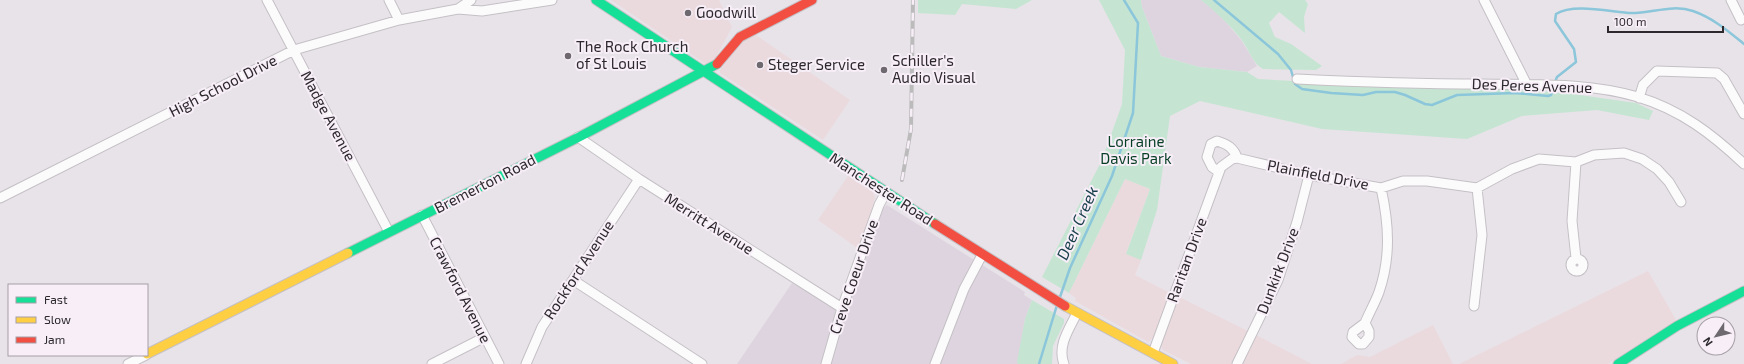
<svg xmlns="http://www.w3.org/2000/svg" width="1744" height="364" font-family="'Exo 2',sans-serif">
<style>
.commercial{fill:#ebdadd}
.built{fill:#ded4df}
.green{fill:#c5e5d2}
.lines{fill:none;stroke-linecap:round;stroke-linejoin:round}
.stream{stroke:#8bc6da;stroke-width:2.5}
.street-casing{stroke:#c4c0c5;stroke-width:11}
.fast-casing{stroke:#c4c0c5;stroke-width:11}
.slow-casing{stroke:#c4c0c5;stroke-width:11}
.jam-casing{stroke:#c4c0c5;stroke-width:11}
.street{stroke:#fcfbfc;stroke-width:9}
.fast{stroke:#16e098;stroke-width:9}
.slow{stroke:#ffcf43;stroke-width:9}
.jam{stroke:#f24e42;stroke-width:9}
.rail-casing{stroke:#bcbbbc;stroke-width:4}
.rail{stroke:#f7eef8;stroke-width:2.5;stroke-dasharray:8;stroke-linecap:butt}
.poi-dot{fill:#6e696e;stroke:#f7eef8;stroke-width:1.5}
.labels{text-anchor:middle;stroke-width:4;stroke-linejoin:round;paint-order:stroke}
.poi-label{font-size:15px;fill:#2c282c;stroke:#f7eef8;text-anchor:start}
.street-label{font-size:15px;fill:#2c282c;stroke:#f7eef8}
.park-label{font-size:15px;fill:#073f24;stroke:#f7eef8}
.water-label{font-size:16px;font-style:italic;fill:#173f4b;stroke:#f7eef8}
</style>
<rect width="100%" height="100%" fill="#e8e3e9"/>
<path class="commercial" d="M611 0H719L732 27 714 61 707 65Z
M753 33 850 100 823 140 720 73V70L738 41Z
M848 176 873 192 875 198 860 250 818 220Z
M1125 179 1150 189 1126 253 1141 260 1135 275 1170 293 1154 337 1148 342 1075 301 1076 298 1069 293Z
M1648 271 1676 320 1608 364H1459Z
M1179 297 1248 331 1231 364H1191L1163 350 1160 343Z
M1433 325 1453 364H1341L1357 355 1370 357Z
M1256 335 1312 364H1241Z"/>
<path class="built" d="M1141 0H1201L1219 14 1242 41 1257 66 1247 72 1199 67 1161 56 1142 7Z
M887 205 1025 292 1024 295 1032 300 1025 319 1018 364H737L792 283 845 314 882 209Z"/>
<path class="green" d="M918 0H1032L1016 9 962 4 955 15 918 13Z
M1099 0H1141L1142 7 1161 56 1199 67 1247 72 1258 79 1409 87 1521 89 1573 94 1636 103 1653 111 1649 120 1597 110 1522 116 1467 139 1322 129 1200 101 1170 116 1157 210 1141 260 1126 254 1150 189 1125 179 1069 293 1042 277 1102 160 1122 104 1125 50Z
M1201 0H1305L1308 4 1304 17 1305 33 1279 12 1269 23 1275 37 1291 44 1322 66 1316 70 1263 69C1252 63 1249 49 1241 39 1229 24 1216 12 1201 0Z
M1032 300 1064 319V323L1053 346 1052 364H1018L1017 362 1025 319Z"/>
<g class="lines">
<path class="stream" d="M1214 0 1278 54 1291 70 1295 84 1302 89 1331 93 1363 95 1376 92H1395L1405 95 1425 104 1432 105 1457 95 1515 93 1548 96 1551 95 1554 87
M1555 82 1557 77 1576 62 1574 49 1555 21 1556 14C1573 3 1611 12 1632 13 1652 13 1673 4 1693 11 1713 18 1728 31 1744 44
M1060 297 1070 268 1112 176 1133 113 1138 23 1124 0
M1039 364 1057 305"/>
<g class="street-casing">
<path id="street" d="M267 0 389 232
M389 0 399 20
M1484 0 1527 85
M1731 0 1741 20
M458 9 471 0
M1297 79C1359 82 1420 84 1482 84 1534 85 1587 82 1638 97 1681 110 1712 134 1744 164
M1639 98 1643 85 1657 71 1717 73 1724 79 1744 114
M578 137 639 179 842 308
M1576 162 1572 221 1576 258
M1219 172 1212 167 1207 157 1211 144 1217 141C1227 144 1234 148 1237 158
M0 198 294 50 399 20 458 9 482 11 552 0
M422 215 499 364
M1571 265a6 6 0 1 1 12 0a6 6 0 1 1-12 0Z
M573 280 702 364
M1474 306 1482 235 1477 188
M1365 323 1353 332 1352 337 1359 344H1363L1369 337V331L1365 323C1369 313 1375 303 1379 292 1391 257 1389 224 1381 188
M1153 353 1221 167 1232 159 1237 158 1309 175 1381 188 1403 181H1427L1477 188 1512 169 1539 159 1576 162 1594 155 1624 153 1642 159 1657 169 1669 182 1681 202
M128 364 146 355
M432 364 485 337
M526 364 542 327 639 179
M826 364 842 308 879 205 886 192
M935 364 964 289 982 255
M1064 364C1057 346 1069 329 1077 313
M1237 364 1278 280 1297 222 1309 175"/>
</g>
<g class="fast-casing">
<path id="fast" d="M596 0 935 224
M348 253 581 136 717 64
M1618 364 1677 326 1744 291"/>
</g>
<g class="slow-casing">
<path id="slow" d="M1065 306 1173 364
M147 354 348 253"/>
</g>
<g class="jam-casing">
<path id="jam" d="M717 64 740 37 812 0
M935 224 1065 306"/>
</g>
<use href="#street" class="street"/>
<use href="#fast" class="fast"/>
<use href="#slow" class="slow"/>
<use href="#jam" class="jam"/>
<g class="rail-casing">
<path id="rail" d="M902 180 911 129 913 0"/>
</g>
<use href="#rail" class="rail"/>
</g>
<g class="poi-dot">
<circle cx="688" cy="13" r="4"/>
<circle cx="568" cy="56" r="4"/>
<circle cx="760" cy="65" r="4"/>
<circle cx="884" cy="70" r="4"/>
</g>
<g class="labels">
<g class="poi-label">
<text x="696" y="18">Goodwill</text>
<text x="576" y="52">The Rock Church<tspan x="576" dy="17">of St Louis</tspan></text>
<text x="892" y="66">Schiller's<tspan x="892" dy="17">Audio Visual</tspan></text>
<text x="768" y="70">Steger Service</text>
</g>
<g class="street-label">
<text transform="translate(223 86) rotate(-27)" y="5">High School Drive</text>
<text transform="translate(1532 86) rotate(2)" y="5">Des Peres Avenue</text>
<text transform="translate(328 116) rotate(62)" y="5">Madge Avenue</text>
<text transform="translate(1318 175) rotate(11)" y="5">Plainfield Drive</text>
<text transform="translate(485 184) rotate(-27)" y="5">Bremerton Road</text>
<text transform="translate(881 189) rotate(33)" y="5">Manchester Road</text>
<text transform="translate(709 224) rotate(32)" y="5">Merritt Avenue</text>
<text transform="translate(1187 260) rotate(-70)" y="5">Raritan Drive</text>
<text transform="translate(579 270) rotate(-57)" y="5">Rockford Avenue</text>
<text transform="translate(1278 271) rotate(-69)" y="5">Dunkirk Drive</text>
<text transform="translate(854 277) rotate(-71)" y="5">Creve Coeur Drive</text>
<text transform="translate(460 290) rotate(63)" y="5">Crawford Avenue</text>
</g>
<g class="park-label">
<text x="1136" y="147">Lorraine<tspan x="1136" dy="17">Davis Park</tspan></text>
</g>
<g class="water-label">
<text transform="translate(1077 223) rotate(-66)" y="6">Deer Creek</text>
</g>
</g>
<rect x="8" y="284" width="140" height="72" fill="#f7eef8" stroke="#a69fa6"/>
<rect x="16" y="297" width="20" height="6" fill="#16e098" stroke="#a69fa6"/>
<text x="44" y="304" font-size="12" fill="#2c282c">Fast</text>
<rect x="16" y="317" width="20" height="6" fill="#ffcf43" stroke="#a69fa6"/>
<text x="44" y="324" font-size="12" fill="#2c282c">Slow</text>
<rect x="16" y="337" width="20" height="6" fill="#f24e42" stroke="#a69fa6"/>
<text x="44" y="344" font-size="12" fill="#2c282c">Jam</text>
<g transform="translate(1716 336) rotate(235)"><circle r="19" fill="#f7eef8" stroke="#a69fa6"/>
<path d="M0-3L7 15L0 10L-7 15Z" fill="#6e696e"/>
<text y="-6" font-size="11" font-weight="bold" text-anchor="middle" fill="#2c282c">N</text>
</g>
<path d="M1608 26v6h115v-6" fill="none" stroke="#2c282c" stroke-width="2"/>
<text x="1614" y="26" font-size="12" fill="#2c282c" stroke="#f7eef8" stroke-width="3" paint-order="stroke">100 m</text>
</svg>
